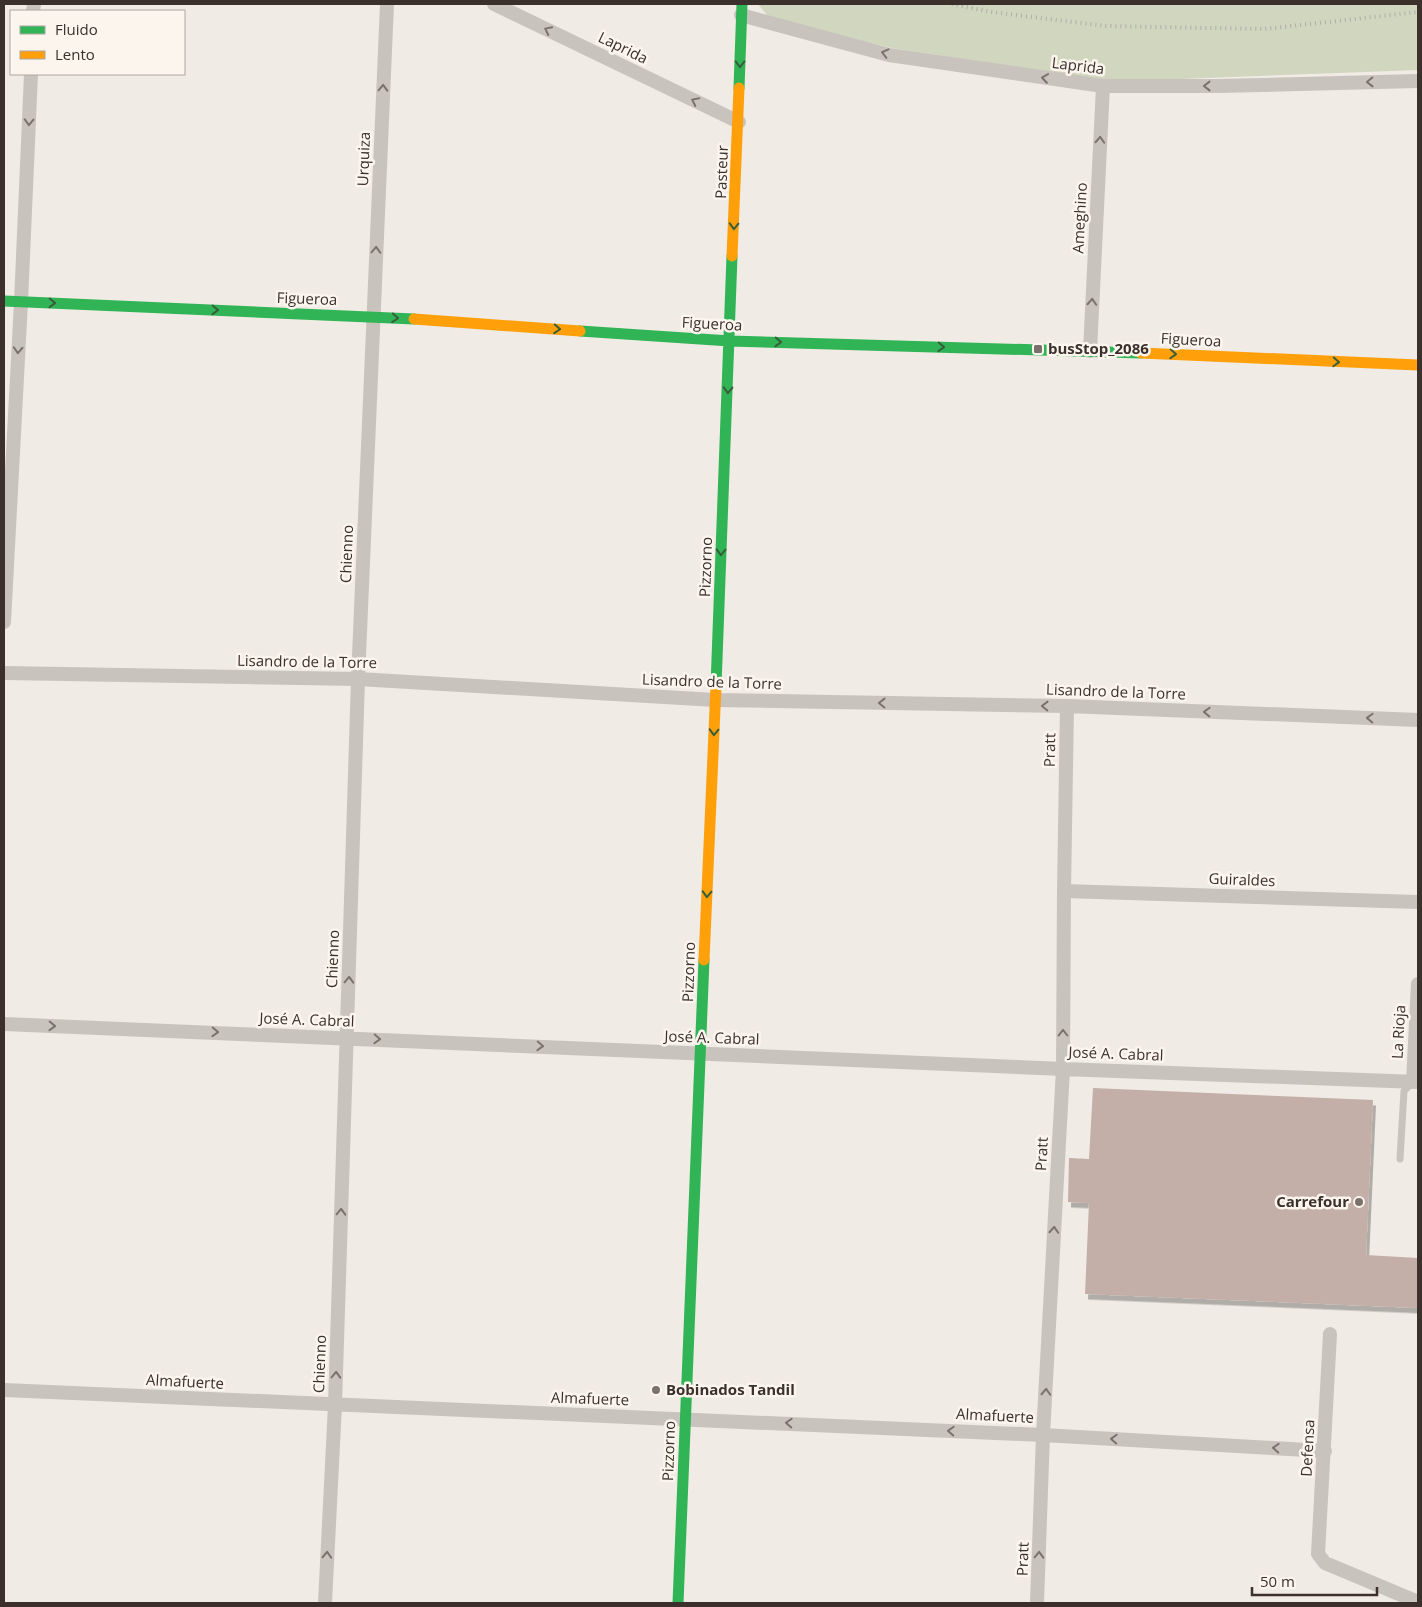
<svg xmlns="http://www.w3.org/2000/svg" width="1422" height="1607" font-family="'Open Sans',sans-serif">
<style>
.green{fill:#d1d6bf}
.building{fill:#c3afa7;filter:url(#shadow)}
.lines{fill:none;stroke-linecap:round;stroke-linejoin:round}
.lane{stroke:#c9c3be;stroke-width:7}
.street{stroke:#c9c3be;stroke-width:14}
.fast{stroke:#30b455;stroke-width:11}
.slow{stroke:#ff9f0a;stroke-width:11}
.rail{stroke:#b1aca8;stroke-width:4;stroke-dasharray:1 4;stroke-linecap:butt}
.oneway{stroke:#7b726d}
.oneway2{stroke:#375e3a}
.poi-dot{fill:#7a716c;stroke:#fbf5ee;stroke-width:2}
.labels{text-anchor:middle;stroke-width:5;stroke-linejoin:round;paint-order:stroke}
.street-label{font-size:15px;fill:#3b302b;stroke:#fbf5ee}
.poi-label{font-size:15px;font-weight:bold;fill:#3b302b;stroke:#fbf5ee;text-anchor:start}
</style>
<defs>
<filter id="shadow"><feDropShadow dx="3" dy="5.5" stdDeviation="0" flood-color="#0004"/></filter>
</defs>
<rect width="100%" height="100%" fill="#f0ebe5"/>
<path class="green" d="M758 4H1418V70L1126 81 1096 79 892 48 779 21 767 15Z"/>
<path class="building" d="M1093 1088 1373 1100 1366 1255 1418 1258V1308L1085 1294 1089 1203 1068 1202 1069 1158 1089 1159Z"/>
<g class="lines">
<path class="lane" d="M1400 1159 1404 1091 1412 1083"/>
<path class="street" d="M494 4 739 122
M33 11 34 4
M741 15 889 55 1103 86H1218L1418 81
M1090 351 1103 86
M4 622 21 302 31 74
M4 673 358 679 715 700 1067 706 1418 720
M1064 891 1418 902
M4 1024 1063 1069 1418 1082
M1413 1082 1418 984
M1330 1334 1318 1554 1325 1563 1418 1602
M4 1390 1043 1435 1325 1451
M325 1603 335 1405 358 679 387 4
M1037 1603 1043 1435 1063 1069 1064 891 1067 706"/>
<path class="fast" d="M739 88 742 4
M4 301 414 319
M580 331 730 341 1141 353
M716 686 732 256
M678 1603 704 960"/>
<path class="slow" d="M732 256 739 88
M414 319 580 331
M1141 353 1418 365
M704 960 716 686"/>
<path class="rail" d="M952 4 991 12 1106 26 1264 29 1418 12"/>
</g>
<defs><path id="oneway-chevron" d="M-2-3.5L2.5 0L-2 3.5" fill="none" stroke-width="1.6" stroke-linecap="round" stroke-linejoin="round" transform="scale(1.25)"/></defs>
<g class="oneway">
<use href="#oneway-chevron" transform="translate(548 30) rotate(-154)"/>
<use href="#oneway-chevron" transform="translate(885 53) rotate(-166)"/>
<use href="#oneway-chevron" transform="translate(1045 78) rotate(-172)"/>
<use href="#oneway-chevron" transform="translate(1370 82) rotate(179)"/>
<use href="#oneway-chevron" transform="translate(1207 86) rotate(180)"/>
<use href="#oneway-chevron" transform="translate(383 88) rotate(-88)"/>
<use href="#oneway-chevron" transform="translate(695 101) rotate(-154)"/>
<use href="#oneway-chevron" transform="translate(29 122) rotate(92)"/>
<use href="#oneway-chevron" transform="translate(1100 140) rotate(-87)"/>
<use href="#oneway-chevron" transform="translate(376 250) rotate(-88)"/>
<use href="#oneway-chevron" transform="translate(1092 302) rotate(-87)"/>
<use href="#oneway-chevron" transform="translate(18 350) rotate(93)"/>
<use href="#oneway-chevron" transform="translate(882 703) rotate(-179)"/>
<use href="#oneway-chevron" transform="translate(1045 706) rotate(-179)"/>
<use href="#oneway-chevron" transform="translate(1207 712) rotate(-178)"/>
<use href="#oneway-chevron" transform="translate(1370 718) rotate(-178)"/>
<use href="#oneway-chevron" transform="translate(349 980) rotate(-88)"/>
<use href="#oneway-chevron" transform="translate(52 1026) rotate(2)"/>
<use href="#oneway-chevron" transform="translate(215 1032) rotate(2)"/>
<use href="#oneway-chevron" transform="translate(1063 1033) rotate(-90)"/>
<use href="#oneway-chevron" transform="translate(377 1039) rotate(3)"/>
<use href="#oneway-chevron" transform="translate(540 1046) rotate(3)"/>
<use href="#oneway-chevron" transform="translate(341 1212) rotate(-88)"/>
<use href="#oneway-chevron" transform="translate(1054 1230) rotate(-87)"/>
<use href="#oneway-chevron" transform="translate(336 1375) rotate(-88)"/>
<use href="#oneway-chevron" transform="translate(1046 1392) rotate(-87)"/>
<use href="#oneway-chevron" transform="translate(789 1423) rotate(-177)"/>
<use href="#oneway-chevron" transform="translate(951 1431) rotate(-177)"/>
<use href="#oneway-chevron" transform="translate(1114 1439) rotate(-177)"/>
<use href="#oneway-chevron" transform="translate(1276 1448) rotate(-177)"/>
<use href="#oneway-chevron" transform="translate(327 1555) rotate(-87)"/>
<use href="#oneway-chevron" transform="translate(1039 1555) rotate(-88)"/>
</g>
<g class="oneway2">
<use href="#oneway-chevron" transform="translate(740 64) rotate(91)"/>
<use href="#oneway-chevron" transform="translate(734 226) rotate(92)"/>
<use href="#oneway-chevron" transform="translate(52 303) rotate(2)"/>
<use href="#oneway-chevron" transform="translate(215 310) rotate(2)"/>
<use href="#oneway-chevron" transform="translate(395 318) rotate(4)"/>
<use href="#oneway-chevron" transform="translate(557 329) rotate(4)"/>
<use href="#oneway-chevron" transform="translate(778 342) rotate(2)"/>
<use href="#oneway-chevron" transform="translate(941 347) rotate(2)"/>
<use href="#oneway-chevron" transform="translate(1173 354) rotate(3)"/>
<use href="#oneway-chevron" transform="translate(1336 362) rotate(3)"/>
<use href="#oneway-chevron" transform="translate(728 390) rotate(92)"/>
<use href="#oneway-chevron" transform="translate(721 552) rotate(92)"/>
<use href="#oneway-chevron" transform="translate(714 732) rotate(92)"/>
<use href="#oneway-chevron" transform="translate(707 894) rotate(92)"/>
</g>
<g class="poi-dot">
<rect x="1033" y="344" width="10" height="10" rx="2.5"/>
<circle cx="1359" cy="1202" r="5"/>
<circle cx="656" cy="1390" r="5"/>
</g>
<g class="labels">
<g class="street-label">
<text transform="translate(623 48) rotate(26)" y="5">Laprida</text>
<text transform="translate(1078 66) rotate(7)" y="5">Laprida</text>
<text transform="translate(364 159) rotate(-88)" y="5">Urquiza</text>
<text transform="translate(722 172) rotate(-88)" y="5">Pasteur</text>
<text transform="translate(1080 218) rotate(-87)" y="5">Ameghino</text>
<text transform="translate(307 299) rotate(2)" y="5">Figueroa</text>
<text transform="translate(712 324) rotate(3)" y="5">Figueroa</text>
<text transform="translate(1191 340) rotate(3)" y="5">Figueroa</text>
<text transform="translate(347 554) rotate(-88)" y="5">Chienno</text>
<text transform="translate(706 567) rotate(-88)" y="5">Pizzorno</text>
<text transform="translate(307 662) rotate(1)" y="5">Lisandro de la Torre</text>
<text transform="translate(712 682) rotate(2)" y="5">Lisandro de la Torre</text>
<text transform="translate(1116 692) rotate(2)" y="5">Lisandro de la Torre</text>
<text transform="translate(1050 750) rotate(-89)" y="5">Pratt</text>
<text transform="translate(1242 880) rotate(2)" y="5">Guiraldes</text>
<text transform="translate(333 959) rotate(-88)" y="5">Chienno</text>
<text transform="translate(689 972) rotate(-88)" y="5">Pizzorno</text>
<text transform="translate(307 1020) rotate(2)" y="5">José A. Cabral</text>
<text transform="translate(1399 1032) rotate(-87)" y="5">La Rioja</text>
<text transform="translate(712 1038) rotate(2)" y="5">José A. Cabral</text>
<text transform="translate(1116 1054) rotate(2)" y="5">José A. Cabral</text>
<text transform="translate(1042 1154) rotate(-87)" y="5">Pratt</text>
<text transform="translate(320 1364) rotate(-88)" y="5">Chienno</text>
<text transform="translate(185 1382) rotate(3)" y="5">Almafuerte</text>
<text transform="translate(590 1399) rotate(2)" y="5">Almafuerte</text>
<text transform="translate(995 1416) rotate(3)" y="5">Almafuerte</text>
<text transform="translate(1308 1448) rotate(-87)" y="5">Defensa</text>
<text transform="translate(669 1451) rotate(-88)" y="5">Pizzorno</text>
<text transform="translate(1023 1559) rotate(-88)" y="5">Pratt</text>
</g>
<g class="poi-label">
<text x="1048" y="354">busStop_2086</text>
<text x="1349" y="1207" text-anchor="end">Carrefour</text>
<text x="666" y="1395">Bobinados Tandil</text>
</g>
</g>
<rect width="1422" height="1607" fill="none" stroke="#3b302b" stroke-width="10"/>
<rect x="10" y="10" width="175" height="65" fill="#fbf5ee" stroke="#aea6a0"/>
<rect x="20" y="26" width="25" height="8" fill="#30b455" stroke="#aea6a0"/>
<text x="55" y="35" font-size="15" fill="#3b302b">Fluido</text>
<rect x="20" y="51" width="25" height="8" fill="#ff9f0a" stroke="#aea6a0"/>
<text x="55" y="60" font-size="15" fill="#3b302b">Lento</text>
<path d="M1252 1587v8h125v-8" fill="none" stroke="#3b302b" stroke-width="2.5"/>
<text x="1260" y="1587" font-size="15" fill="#3b302b" stroke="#fbf5ee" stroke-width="4" paint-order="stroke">50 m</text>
</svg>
